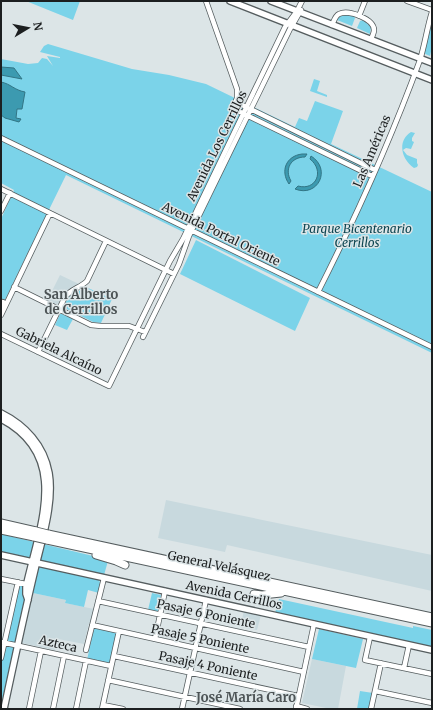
<svg xmlns="http://www.w3.org/2000/svg" width="433" height="710" font-family="Merriweather,serif">
<style>
.built{fill:#c8d9de}
.green{fill:#7bd3e9}
.water{fill:#3c9ab0;stroke:#327585}
.lines{fill:none;stroke-linecap:round;stroke-linejoin:round}
.minor-casing{stroke:#555d5f;stroke-width:6}
.major-casing{stroke:#555d5f;stroke-width:8}
.highway-casing{stroke:#555d5f;stroke-width:9}
.minor{stroke:#fff;stroke-width:4.5}
.major{stroke:#fff;stroke-width:5.5}
.highway{stroke:#fff;stroke-width:7}
.highway-bridge-casing{stroke:#555d5f;stroke-width:9;stroke-linecap:butt}
.highway-bridge{stroke:#fff;stroke-width:7}
.labels{text-anchor:middle;stroke-width:3;stroke-linejoin:round;paint-order:stroke}
.street-label{font-size:12px;fill:#1c1f20;stroke:#dce5e7}
.park-label{font-size:12px;font-style:italic;fill:#0b4450;stroke:#dce5e7}
.neighbourhood-label{font-size:13px;font-weight:bold;fill:#4d5456;stroke:#dce5e7}
</style>
<rect width="100%" height="100%" fill="#dce5e7"/>
<path class="built" d="M60 275 79 284 68 290 59 305H57L47 301Z
M166 500 432 555V591L227 545 225 552 158 538Z
M33 593 66 600 65 603 94 609 91 623H89L84 644 58 639 55 650 22 643Z
M244 611 261 615 257 630 240 627Z
M312 659 346 666 338 709H331L302 703Z"/>
<path class="green" d="M26 1H80L73 20Z
M343 14 354 16 355 18 352 26 337 20 339 16Z
M432 17V47L430 56 423 53Z
M363 20 371 27 370 34 357 28 360 21Z
M48 44 132 69 169 75 206 84 295 127 299 118 307 121 315 101 343 111 331 144 432 192V353L66 175 1 308V219L14 190 1 183V59L28 64 38 63 42 58 47 59 53 66 47 56 60 58V57L40 52 44 46Z
M314 79 320 81 317 91 327 95V97L310 91Z
M411 132 415 133 412 138V141L414 142 411 149 406 148 403 150 407 155 417 159V163L418 165 417 167 414 168C401 159 397 141 411 132Z
M196 240 310 298 295 331 180 274Z
M86 287 112 299 101 323 93 322 65 308C66 293 76 294 86 287Z
M60 314H62L73 319 67 330 55 325Z
M1 534 89 555 108 561 104 575 1 554Z
M43 566 98 579 100 582 99 593 88 590 84 607 65 603 66 600 33 593 38 569Z
M19 585 24 586 25 596 1 706V665Z
M152 593 161 595 158 612 148 610Z
M279 599 413 628V626L432 630V647L275 613Z
M94 627 117 633 110 665 87 660Z
M319 629 363 639 356 668 312 659Z
M360 691 373 693 370 709H357Z"/>
<path class="water" d="M1 67 14 68 22 79 1 75Z
M1 82C11 84 14 90 25 92L22 109H17L16 118 21 119 19 122 5 118 1 115Z
M302 154H307L305 157C291 157 284 169 291 181L289 184C280 171 286 156 302 154Z
M311 156C332 169 318 198 295 189L298 186C316 191 325 171 310 159Z"/>
<g class="lines">
<g class="minor-casing">
<path id="minor" d="M206 1 237 89V98L233 108 234 109 372 176
M407 1 432 10
M359 16 365 1
M332 25C334 21 335 16 339 14 348 9 374 19 374 30 374 33 372 37 371 39
M236 102 375 170
M1 138 432 347
M1 189 174 274
M1 211 10 193
M14 287 91 325 101 326H129L145 332
M318 292C356 217 391 139 420 60 425 44 427 28 432 12
M1 306 3 302
M1 315 50 213
M1 334 109 386 170 261 183 239 285 27 297 11 302 1
M143 337 179 264 189 236 290 29 301 10
M38 352 65 297C71 289 80 288 87 281L106 241
M1 579 26 584
M98 601 309 647
M92 625 304 672
M370 637 365 660 432 674
M155 639 165 591
M1 642 111 666
M86 650 104 578
M114 656 298 696
M1 658 18 582
M404 668 409 645
M108 680 240 709
M375 691 432 703
M103 705 123 709
M296 706 307 709
M29 709 41 651
M53 709 64 656
M76 709 86 661
M102 709 119 631
M182 709 206 600
M296 709 314 624
M371 709 381 663"/>
</g>
<g class="major-casing">
<path id="major" d="M230 1 432 80
M271 1 432 63
M1 413C25 425 44 445 49 473 54 502 42 540 35 569 24 615 14 662 4 709
M1 419C72 456 39 527 26 587V594L28 600
M1 555 432 650"/>
</g>
<g class="highway-casing">
<path id="highway" d="M1 523 36 531
M1 530 34 537
M48 534 432 617
M47 540 432 623
M96 555 116 561 125 565
M254 594 262 595 281 593"/>
</g>
<use href="#minor" class="minor"/>
<use href="#major" class="major"/>
<use href="#highway" class="highway"/>
<g class="highway-bridge-casing">
<path id="highway-bridge" d="M36 531 48 534
M34 537 47 540"/>
</g>
<use href="#highway-bridge" class="highway-bridge"/>
</g>
<g class="labels">
<g class="street-label">
<text transform="translate(217 146) rotate(-64)" y="4">Avenida Los Cerrillos</text>
<text transform="translate(372 151) rotate(-67)" y="4">Las Américas</text>
<text transform="translate(221 234) rotate(26)" y="4">Avenida Portal Oriente</text>
<text transform="translate(59 351) rotate(26)" y="4">Gabriela Alcaíno</text>
<text transform="translate(219 566) rotate(12)" y="4">General Velásquez</text>
<text transform="translate(234 595) rotate(12)" y="4">Avenida Cerrillos</text>
<text transform="translate(206 614) rotate(12)" y="4">Pasaje 6 Poniente</text>
<text transform="translate(200 639) rotate(12)" y="4">Pasaje 5 Poniente</text>
<text transform="translate(58 644) rotate(13)" y="4">Azteca</text>
<text transform="translate(208 666) rotate(12)" y="4">Pasaje 4 Poniente</text>
</g>
<g class="park-label">
<text x="357" y="233">Parque Bicentenario<tspan x="357" dy="14">Cerrillos</tspan></text>
</g>
<g class="neighbourhood-label">
<text x="81" y="299">San Alberto<tspan x="81" dy="15">de Cerrillos</tspan></text>
<text x="246" y="702">José María Caro</text>
</g>
</g>
<rect width="433" height="710" fill="none" stroke="#1c1f20" stroke-width="4"/>
<g transform="translate(28 28) rotate(80)" stroke="#dce5e7" stroke-width="3" paint-order="stroke">
<path d="M0-3L7 15L0 10L-7 15Z" fill="#1c1f20"/>
<text y="-6" font-size="11" font-weight="bold" text-anchor="middle" fill="#1c1f20">N</text>
</g>
</svg>
